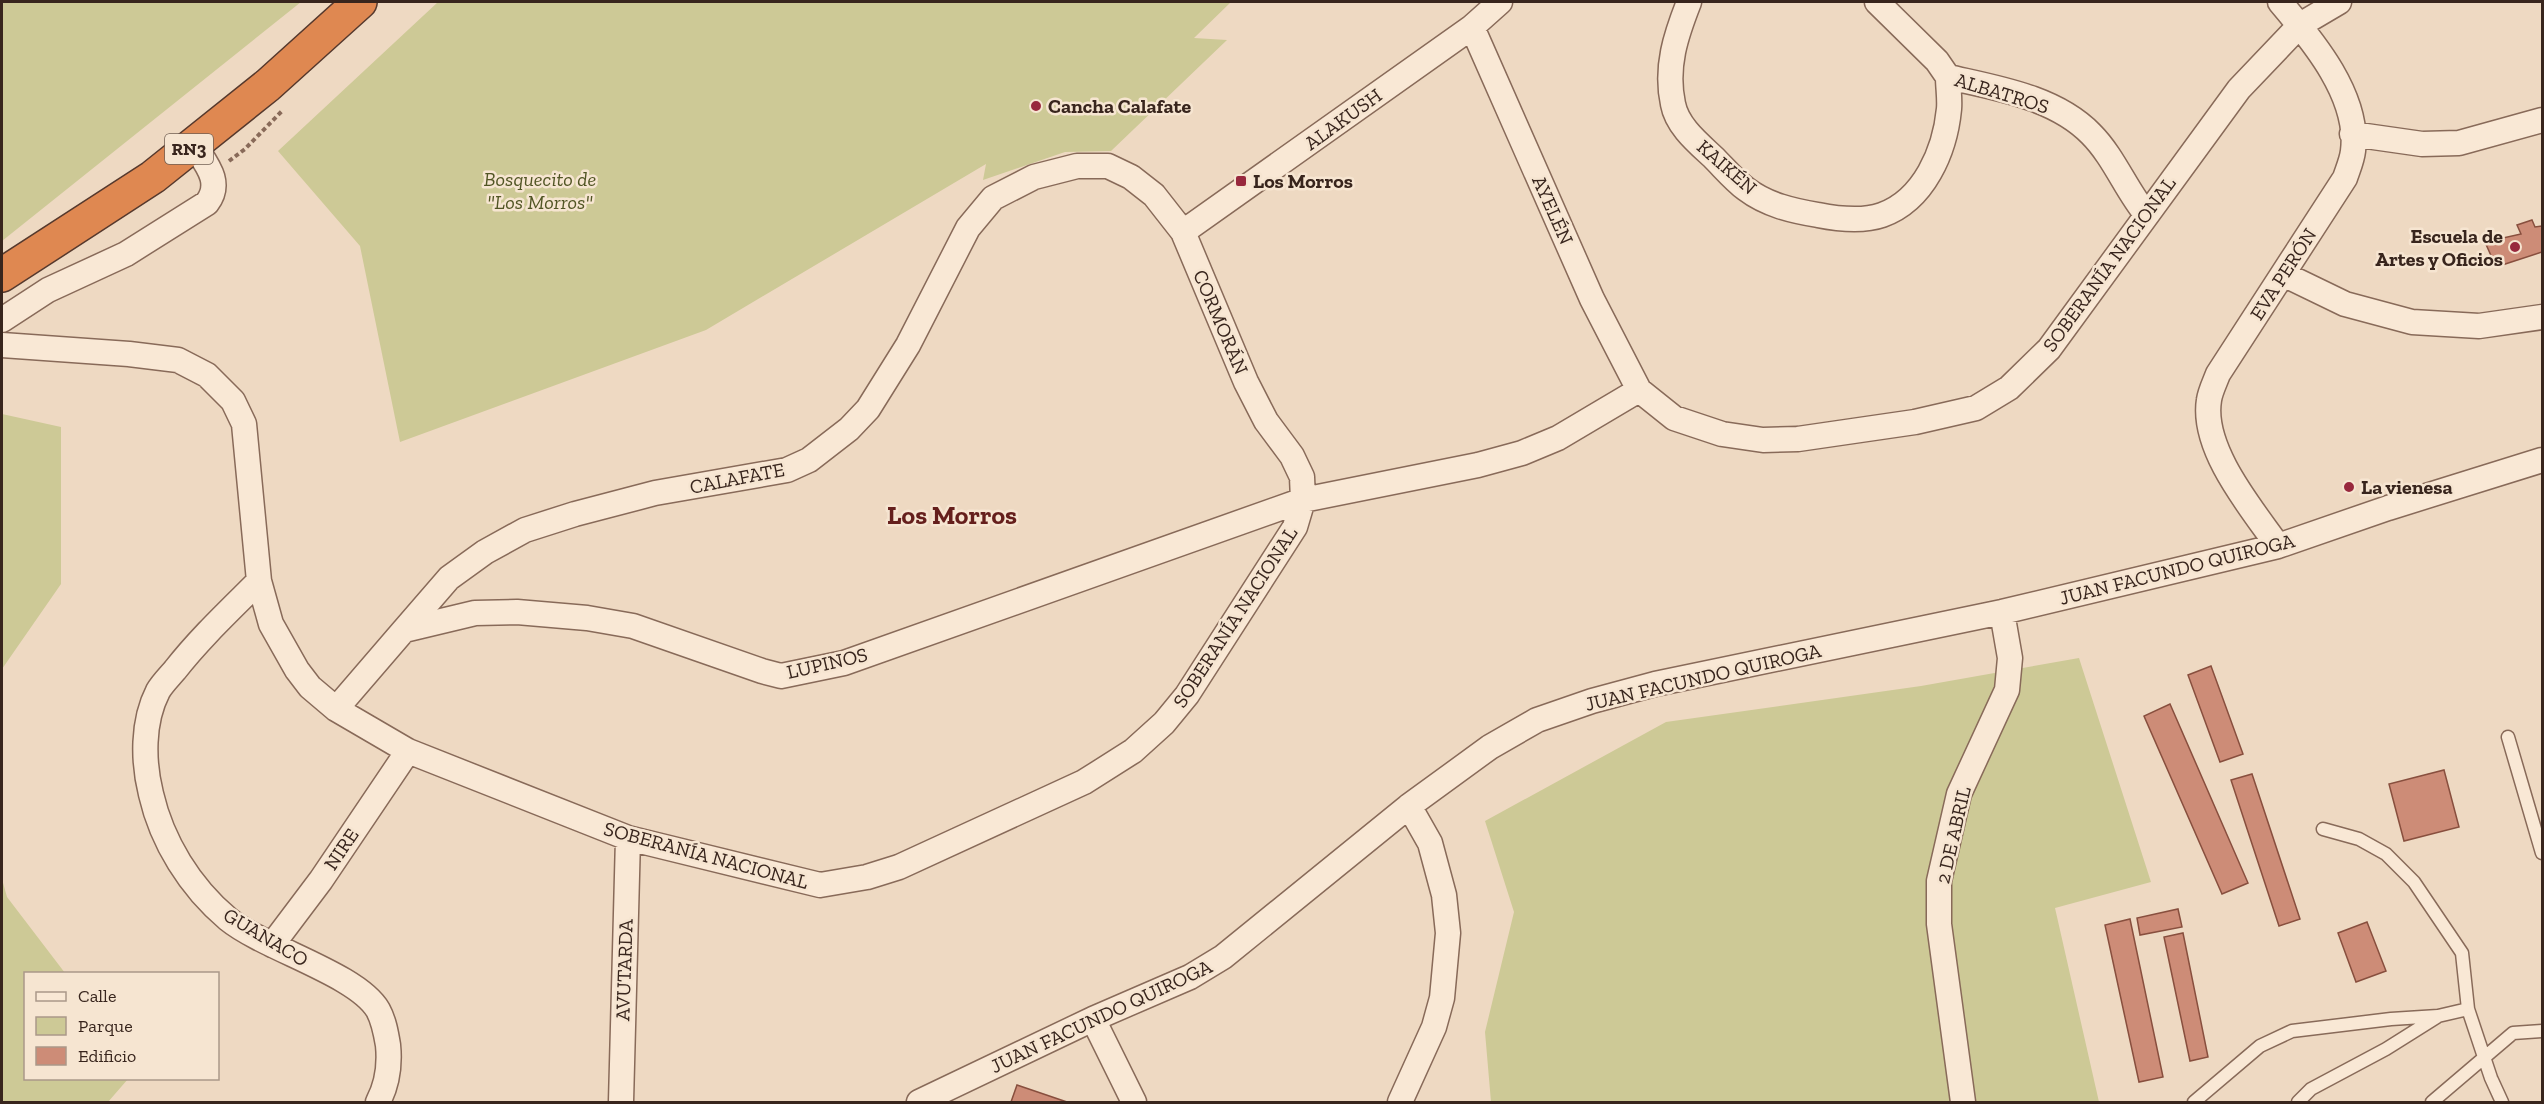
<svg xmlns="http://www.w3.org/2000/svg" width="2544" height="1104" font-family="'Zilla Slab',serif">
<style>
.green{fill:#cdc996}
.building{fill:#cd8c77;stroke:#884f3e;stroke-width:1.5}
.lines{fill:none;stroke-linecap:round;stroke-linejoin:round}
.lane-casing{stroke:#886a59;stroke-width:15}
.street-casing{stroke:#886a59;stroke-width:27}
.highway-casing{stroke:#56392d;stroke-width:36}
.path{stroke:#886a59;stroke-width:4;stroke-dasharray:4.5 3;stroke-linecap:butt}
.lane{stroke:#f9e8d5;stroke-width:12}
.street{stroke:#f9e8d5;stroke-width:24}
.highway{stroke:#df8851;stroke-width:33}
.poi-dot{fill:#98283d;stroke:#f6e5d1;stroke-width:2}
.labels{text-anchor:middle;stroke-width:5;stroke-linejoin:round;paint-order:stroke}
.shield{fill:#f6e5d1;stroke:#715f53;stroke-width:1.5}
.shield-label{font-size:18px;font-weight:bold;fill:#38251d}
.street-label{font-size:20px;fill:#38251d;stroke:#f6e5d1}
.poi-label{font-size:20px;font-weight:bold;fill:#38251d;stroke:#f6e5d1;text-anchor:start}
.park-label{font-size:20px;font-style:italic;fill:#515524;stroke:#f6e5d1}
.district-label{font-size:26px;font-weight:bold;fill:#651f1c;stroke:#f6e5d1}
</style>
<rect width="100%" height="100%" fill="#eed9c2"/>
<path class="green" d="M2 2H301L2 241Z
M438 2H1231L1194 38 1227 40 1111 151 1065 152 983 180 986 164 706 330 400 442 360 246 278 151Z
M2 414 61 427V584L2 669Z
M2079 658 2151 882 2055 908 2099 1102H1491L1485 1032 1514 912 1485 821 1666 722 1921 686Z
M2 879 7 897 65 973 26 974V1078L128 1079 108 1102H2Z"/>
<path class="building" d="M2532 220 2535 227 2542 226V252L2496 267 2485 242 2521 234 2517 225Z
M2211 666 2243 754 2220 762 2188 675Z
M2170 704 2248 883 2222 894 2144 716Z
M2444 770 2459 827 2404 841 2389 784Z
M2252 774 2300 919 2279 926 2231 780Z
M2178 909 2182 927 2140 935 2137 918Z
M2130 919 2163 1077 2139 1082 2105 925Z
M2367 922 2386 971 2356 982 2338 933Z
M2183 933 2208 1057 2190 1061 2164 937Z
M1017 1085 1067 1102H1011Z"/>
<g class="lines">
<g class="lane-casing">
<path id="lane" d="M2508 737 2542 853
M2323 829 2359 839 2386 854 2414 882 2462 953 2468 1009
M2194 1102 2260 1046 2292 1031 2391 1019 2438 1016 2468 1009 2491 1078 2502 1102
M2298 1102 2311 1089 2386 1049 2437 1017
M2432 1102 2513 1033 2542 1031"/>
</g>
<g class="street-casing">
<path id="street" d="M1689 2C1676 35 1665 67 1673 104 1677 126 1698 143 1713 157 1724 168 1734 180 1746 189 1767 205 1793 211 1818 215 1838 219 1862 222 1882 215 1924 200 1945 151 1949 109 1950 99 1948 87 1948 77
M1877 2 1937 61 1948 77C1996 88 2055 97 2091 134 2114 157 2126 190 2146 214
M1472 27 1592 299 1639 390
M2352 134 2422 144 2459 143 2542 120
M1183 232 1472 27 1500 2
M2283 274 2345 304 2412 322 2479 326 2542 317
M2 320 48 290 126 254 207 203C223 182 206 164 194 145
M2 345 129 354 178 360 207 375 233 401 244 424 259 581 271 624 297 670 310 687 336 709 408 751 628 838 820 885 867 877 899 867 1084 782 1133 751 1164 723 1187 695 1295 527 1303 500 1302 477 1292 456 1266 421 1246 382 1183 232 1154 195 1131 177 1108 166H1077L1034 177 993 198 968 228 908 345 868 409 849 429 809 460 787 470 655 493 575 514 525 530 485 552 449 578 404 630
M2278 546C2252 509 2201 449 2209 400 2210 392 2215 382 2218 374L2345 178C2348 169 2352 160 2353 151 2360 97 2313 41 2280 2
M259 581C230 610 200 638 175 670 169 677 162 684 158 691 142 722 143 762 151 794 162 842 190 887 228 919 265 949 357 974 378 1010 384 1021 386 1033 388 1045 390 1065 387 1085 378 1102
M336 709 404 630 475 613 517 612 587 618 633 626 762 671 781 676 844 663 1303 500 1478 465 1522 453 1558 438 1639 390 1674 418 1722 434 1763 440 1798 439 1915 422 1976 408 2009 388 2049 349 2239 89 2300 25 2339 2
M272 945 321 880 408 751
M1093 1019 1134 1102
M621 1102 628 838
M919 1102 1093 1019 1190 977 1223 957 1409 806 1490 747 1537 720 1592 701 1655 684 2002 612 2278 546 2388 508 2542 460
M1400 1102 1434 1027 1442 998 1448 933 1444 895 1430 843 1409 806
M1963 1102 1939 924V881L1959 794 2007 690 2010 658 2002 612"/>
</g>
<g class="highway-casing">
<path id="highway" d="M2 275 153 177 268 85 360 2"/>
</g>
<path class="path" d="M229 161 245 149 282 111"/>
<use href="#lane" class="lane"/>
<use href="#street" class="street"/>
<use href="#highway" class="highway"/>
</g>
<g class="poi-dot">
<circle cx="1036" cy="106" r="6"/>
<rect x="1235" y="175" width="12" height="12" rx="3"/>
<circle cx="2515" cy="247" r="6"/>
<circle cx="2349" cy="487" r="6"/>
</g>
<g class="labels">
<rect class="shield" x="165" y="134" width="48" height="30" rx="4.5"/>
<g class="shield-label">
<text x="189" y="155">RN3</text>
</g>
<g class="street-label">
<text transform="translate(2002 93) rotate(17)" y="7">ALBATROS</text>
<text transform="translate(1343 119) rotate(-36)" y="7">ALAKUSH</text>
<text transform="translate(1727 167) rotate(41)" y="7">KAIKÉN</text>
<text transform="translate(1553 210) rotate(66)" y="7">AYELÉN</text>
<text transform="translate(2109 264) rotate(-54)" y="7">SOBERANÍA NACIONAL</text>
<text transform="translate(2283 274) rotate(-57)" y="7">EVA PERÓN</text>
<text transform="translate(1221 322) rotate(67)" y="7">CORMORÁN</text>
<text transform="translate(737 478) rotate(-11)" y="7">CALAFATE</text>
<text transform="translate(2177 569) rotate(-14)" y="7">JUAN FACUNDO QUIROGA</text>
<text transform="translate(1235 617) rotate(-57)" y="7">SOBERANÍA NACIONAL</text>
<text transform="translate(827 663) rotate(-13)" y="7">LUPINOS</text>
<text transform="translate(1703 677) rotate(-13)" y="7">JUAN FACUNDO QUIROGA</text>
<text transform="translate(1953 835) rotate(-77)" y="7">2 DE ABRIL</text>
<text transform="translate(341 849) rotate(-56)" y="7">NIRE</text>
<text transform="translate(706 855) rotate(15)" y="7">SOBERANÍA NACIONAL</text>
<text transform="translate(266 937) rotate(31)" y="7">GUANACO</text>
<text transform="translate(624 970) rotate(-88)" y="7">AVUTARDA</text>
<text transform="translate(1101 1016) rotate(-25)" y="7">JUAN FACUNDO QUIROGA</text>
</g>
<g class="poi-label">
<text x="1048" y="113">Cancha Calafate</text>
<text x="1253" y="188">Los Morros</text>
<text x="2503" y="243" text-anchor="end">Escuela de<tspan x="2503" dy="23">Artes y Oficios</tspan></text>
<text x="2361" y="494">La vienesa</text>
</g>
<g class="park-label">
<text x="540" y="186">Bosquecito de<tspan x="540" dy="23">"Los Morros"</tspan></text>
</g>
<g class="district-label">
<text x="952" y="524">Los Morros</text>
</g>
</g>
<rect width="2544" height="1104" fill="none" stroke="#38251d" stroke-width="6"/>
<rect x="24" y="972" width="195" height="108" fill="#f6e5d1" stroke="#aa9889" stroke-width="1.5"/>
<rect x="36" y="992" width="30" height="9" fill="#f9e8d5" stroke="#aa9889" stroke-width="1.5"/>
<text x="78" y="1002" font-size="18" fill="#38251d">Calle</text>
<rect x="36" y="1017" width="30" height="18" fill="#cdc996" stroke="#aa9889" stroke-width="1.5"/>
<text x="78" y="1032" font-size="18" fill="#38251d">Parque</text>
<rect x="36" y="1047" width="30" height="18" fill="#cd8c77" stroke="#aa9889" stroke-width="1.5"/>
<text x="78" y="1062" font-size="18" fill="#38251d">Edificio</text>
</svg>
